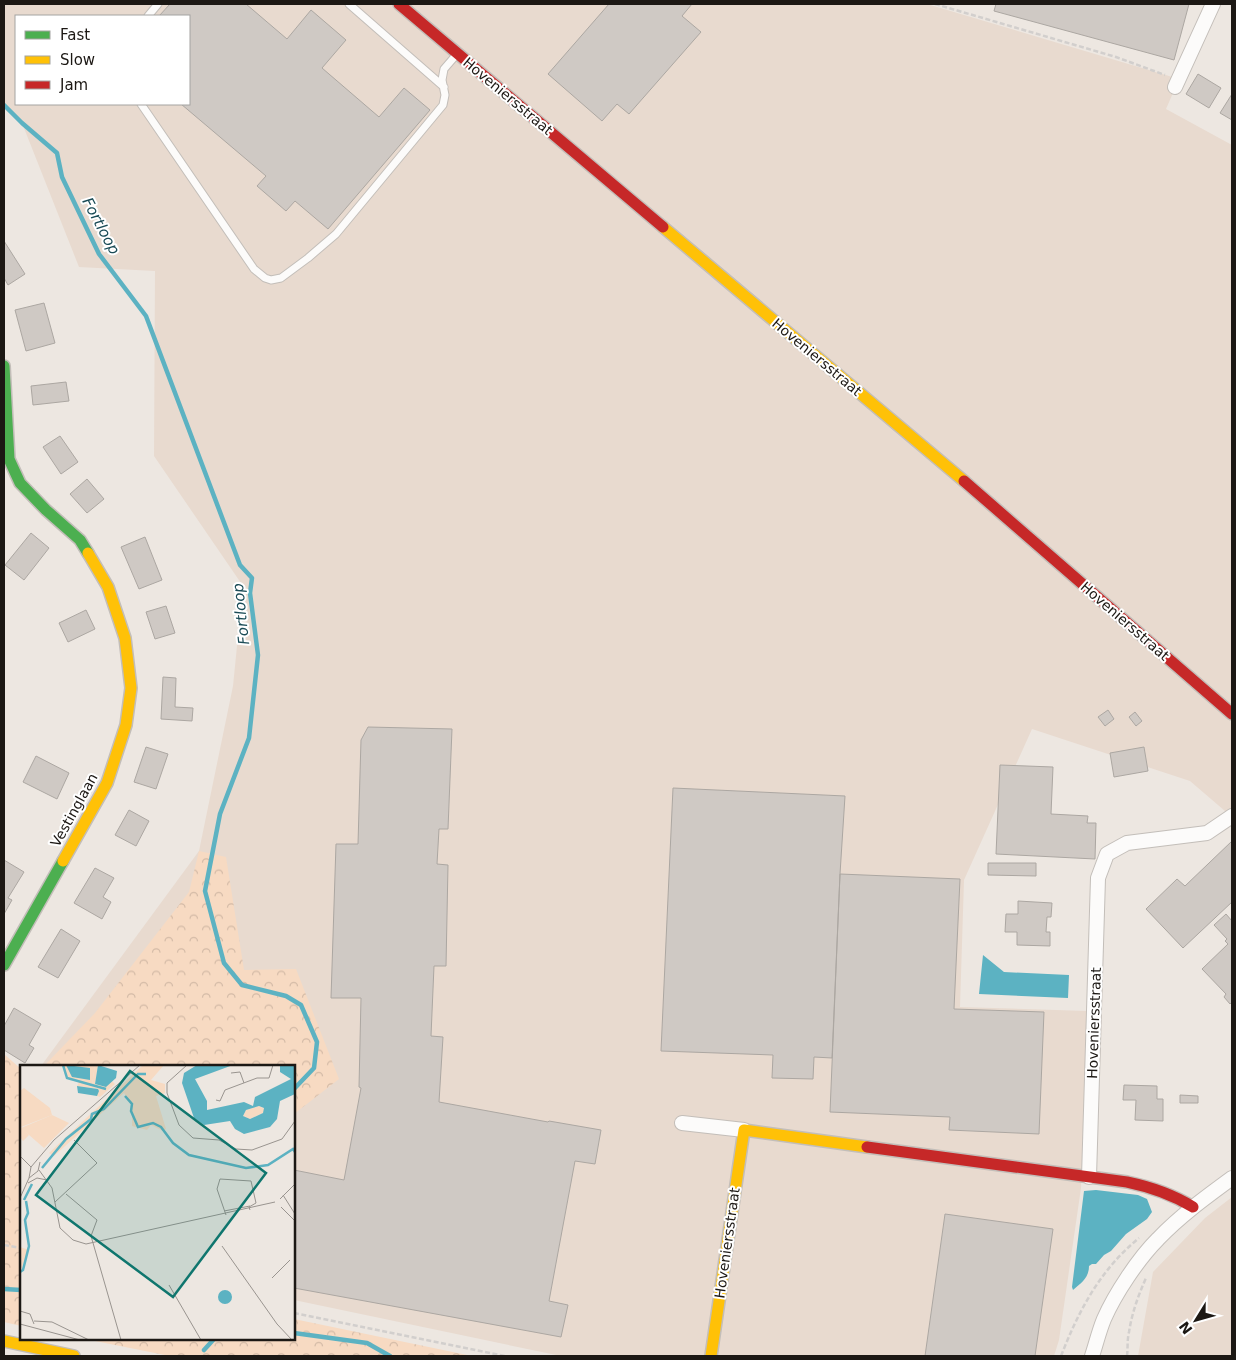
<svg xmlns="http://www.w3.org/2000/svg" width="1236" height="1360" font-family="'DejaVu Sans',sans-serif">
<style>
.built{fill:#e8dacf;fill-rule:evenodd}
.forest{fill:url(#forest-crowns)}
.water{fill:#5cb2c2}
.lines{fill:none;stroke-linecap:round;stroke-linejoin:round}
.stream{stroke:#5cb2c2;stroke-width:4.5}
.building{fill:#cfc9c4;stroke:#aca7a2}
.lane-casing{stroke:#c3beb9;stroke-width:9}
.street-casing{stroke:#c3beb9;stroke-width:16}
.fast-casing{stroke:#c3beb9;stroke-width:14}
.slow-casing{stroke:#c3beb9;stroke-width:14}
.jam-casing{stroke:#c3beb9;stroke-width:14}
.path{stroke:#d2cfcd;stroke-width:2.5;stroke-dasharray:5 2.5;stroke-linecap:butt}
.lane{stroke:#fcfbfa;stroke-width:7}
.street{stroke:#fcfbfa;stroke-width:14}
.fast{stroke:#4caf50;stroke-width:11}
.slow{stroke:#ffc107;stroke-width:11}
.jam{stroke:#c62828;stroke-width:11}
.labels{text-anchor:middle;stroke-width:4;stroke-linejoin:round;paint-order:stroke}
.street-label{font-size:14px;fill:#1c1814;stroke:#fff}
.water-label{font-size:15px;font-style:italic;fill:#1a4b56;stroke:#fff}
.inset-river{fill:none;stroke:#5cb2c2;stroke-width:2.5}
.inset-road{fill:none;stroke:#99948f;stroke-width:1}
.view{fill:#0f766e;fill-opacity:0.15;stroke:#0f766e;stroke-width:2.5}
.inset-edge{fill:none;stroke:#1c1814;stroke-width:2.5}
</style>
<defs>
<pattern id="forest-crowns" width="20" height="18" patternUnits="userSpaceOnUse" patternTransform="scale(1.25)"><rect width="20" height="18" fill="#f7dac2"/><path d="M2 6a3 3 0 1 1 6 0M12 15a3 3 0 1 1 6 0" fill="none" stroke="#d3baa6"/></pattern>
</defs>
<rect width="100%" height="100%" fill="#ede7e1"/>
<path class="built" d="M4 4H927L1179 79 1166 109 1232 145V817L1190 781 1032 729 964 880 960 1007 1087 1011 1081 1188 1059 1340 1054 1356H561L294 1300V1066H41L199 851 233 686 243 586 154 456 155 271 79 267 22 123 4 109ZM16 16H189V104H16Z
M1232 1197V1356H1138L1153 1272 1205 1218Z"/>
<path class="forest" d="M199 851 226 857 244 970 296 969 339 1079 294 1114V1066H44L95 1013 189 892Z
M4 1054 21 1069V1326L4 1322Z
M294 1319 472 1356H170L85 1339H294Z"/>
<path class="water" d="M983 955 1004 972 1069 975 1068 998 979 994Z
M1096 1190 1138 1195 1147 1199 1152 1212 1147 1219 1126 1234 1111 1251 1104 1255 1096 1264H1092L1089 1266C1089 1278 1081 1283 1073 1290L1072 1287 1084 1191Z"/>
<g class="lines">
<path class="stream" d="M4 105 22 123 57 153 62 177 99 254 146 316 240 565 252 578 250 593 258 655 249 738 220 814 205 891 224 963 242 985 286 996 301 1005 317 1042 314 1068 294 1089
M4 1289 21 1290
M294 1333 367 1343 390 1356
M204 1350 214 1339"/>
</g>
<path class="building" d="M170 4H246L287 39 311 10 346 40 322 68 379 117 404 88 430 110 328 229 295 201 286 211 257 186 266 176 181 104H189V16H159Z
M609 4H692L682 16 701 32 629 114 617 104 602 121 548 74Z
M996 4H1189L1174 60 994 11Z
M1198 74 1221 88 1209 108 1186 94Z
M1232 94V120L1220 113Z
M4 241 25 274 8 285 4 278Z
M44 303 55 343 26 351 15 310Z
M66 382 69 401 33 405 31 386Z
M60 436 78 462 61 474 43 447Z
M87 479 104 499 87 513 70 494Z
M31 533 49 548 24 580 5 565Z
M145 537 162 580 139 589 121 547Z
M166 606 175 633 155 639 146 612Z
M86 610 95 629 68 642 59 623Z
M163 677 176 678 175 707 193 708 192 721 161 719Z
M1108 710 1114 719 1105 726 1098 717Z
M1135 712 1142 721 1136 726 1129 717Z
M368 727 452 729 448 829H439L437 864 448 865 446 966H434L431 1036 443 1037 439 1102 548 1122 549 1121 601 1130 595 1164 575 1161 549 1301 568 1305 561 1337 294 1288V1170L344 1180 361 1088 359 1087 361 998H331L336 844H358L361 740Z
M146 747 168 754 156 789 134 782Z
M1144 747 1148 771 1114 777 1110 753Z
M36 756 69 773 57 799 23 782Z
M1000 765 1053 767 1051 814 1088 816 1087 823H1096L1095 859 996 854Z
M673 788 845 796 840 874 832 1058 814 1057 813 1079 772 1078 773 1055 661 1051Z
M129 810 149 821 136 846 115 835Z
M1232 841V902L1183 948 1146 909 1177 879 1185 886Z
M4 860 24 872 8 898 12 900 4 914Z
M988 863H1036V876L988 875Z
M95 868 114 878 103 897 111 902 102 919 74 903Z
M840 874 960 879 954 1009 1044 1012 1039 1134 949 1130 950 1117 830 1112Z
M1018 901 1052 903 1051 917H1047L1046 932H1050V946L1017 945V932H1005L1006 914H1018Z
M1226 914 1232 921V1002L1230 1004 1224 997 1226 994 1202 969 1228 944 1225 941 1227 939 1214 925Z
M61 929 80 941 58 978 38 967Z
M14 1008 41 1024 29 1045 34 1048 25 1063 4 1050V1026Z
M1124 1085 1157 1086V1099H1163V1121L1135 1120 1136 1100H1123Z
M1180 1095 1198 1096V1103H1180Z
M945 1214 1053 1229 1035 1356H925Z"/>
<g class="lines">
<g class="lane-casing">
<path id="lane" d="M349 4 444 87
M148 16 158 4
M141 104 254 269 265 278 271 280 281 278 308 258 336 234 443 105 445 95 442 80 444 69 457 54"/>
</g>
<g class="street-casing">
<path id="street" d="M1175 87 1213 4
M682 1123 744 1130
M1089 1177 1098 878 1107 854 1127 843 1207 833 1232 816
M1092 1356C1096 1344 1099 1331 1104 1319 1115 1294 1138 1259 1158 1239 1180 1216 1206 1197 1232 1178"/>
</g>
<g class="fast-casing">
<path id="fast" d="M4 366 9 459 20 483 46 510 80 540 88 553
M4 965 63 861"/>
</g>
<g class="slow-casing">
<path id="slow" d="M663 227 964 481
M63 861 107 783 126 725 131 688 125 638 108 587 88 553
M4 1341 74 1356
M711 1356 744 1130 867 1147"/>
</g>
<g class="jam-casing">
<path id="jam" d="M399 4 663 227
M964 481 1232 714
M867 1147 1127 1182C1151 1187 1172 1194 1193 1207"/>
</g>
<path class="path" d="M935 4 1116 57 1165 75
M4 1245 21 1248
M294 1313 505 1356
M1061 1356C1079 1310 1100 1270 1139 1238
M1127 1356C1128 1348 1127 1340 1129 1332 1132 1313 1138 1296 1146 1278"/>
<use href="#lane" class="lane"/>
<use href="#street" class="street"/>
<use href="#fast" class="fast"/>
<use href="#slow" class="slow"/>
<use href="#jam" class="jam"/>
</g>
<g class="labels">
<g class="street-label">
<text transform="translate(508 96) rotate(40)" y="5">Hoveniersstraat</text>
<text transform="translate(817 357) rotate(40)" y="5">Hoveniersstraat</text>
<text transform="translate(1125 621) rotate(41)" y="5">Hoveniersstraat</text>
<text transform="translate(74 810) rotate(-61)" y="5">Vestinglaan</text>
<text transform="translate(1094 1023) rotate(-88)" y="5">Hoveniersstraat</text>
<text transform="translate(727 1243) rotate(-82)" y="5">Hoveniersstraat</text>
</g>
<g class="water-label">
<text transform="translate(101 226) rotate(62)" y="5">Fortloop</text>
<text transform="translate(241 614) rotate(-96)" y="5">Fortloop</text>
</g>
</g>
<g transform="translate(20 1065)">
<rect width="275" height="275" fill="#ede7e1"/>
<path d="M43 0H75L72 20 78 24 57 21 59 17 47 13ZM4 23 30 43 32 50 1 62 9 70 3 76 0 72V26Z" fill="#f7dac2"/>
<path d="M75 0H78L75 19 86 21 92 16 95 19 80 32 77 31V22L72 20ZM123 0H144L131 15 145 19V28L136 31 146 64 143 66 131 60 127 65 112 61V39L104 28 34 91 29 88ZM239 41 245 44 243 48 230 54 223 51 226 45ZM32 50 49 58 24 83 1 63ZM0 182 9 185 0 207Z" fill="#f7dac2"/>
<path d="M46 0 70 3V15L52 12ZM78 0 97 6 96 13 86 22 75 19ZM213 0 175 14 187 36V45L224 37 233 41 235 32 271 14 260 7V0H275V29L260 36 257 54 250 62 224 69 215 64 210 56 184 60 174 53 162 18 164 8 177 0ZM239 41 244 43 243 48 230 54 223 51 226 45ZM57 21 78 24 79 26 77 31 58 28ZM198 232a7 7 0 1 1 14 0a7 7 0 1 1-14 0Z" fill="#5cb2c2" fill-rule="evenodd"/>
<path class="inset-river" d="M43 0 47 13 86 24M105 31 112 39 111 46 118 62 133 58 141 62 153 78 169 90 226 103 248 100 273 84 275 87M22 103 46 74 71 54 72 49 84 44 118 9H126M4 135 12 119M0 207 3 205 9 181 5 155 8 148 6 136"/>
<path class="inset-road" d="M167 0 147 18V28L159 60 173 73 199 75 216 84 232 85 262 74 275 56M211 8 220 7 224 18M196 35 200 36 205 25 237 13H249L253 0M0 91 11 102M19 105 32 123 40 163 53 175 66 179 255 137M9 113 11 102 34 75 120 0M8 118 17 113 27 115M46 129 77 155 71 171 101 275M263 130 275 149M0 133 9 113 18 106 20 97M260 134 275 119M35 137 77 98 54 75M261 142 275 156M204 146 230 141M206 150 197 124 200 114 231 116 236 138 229 142 230 145M202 181 257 259 272 275M252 213 270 195M149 220 181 275M0 246 10 249 14 259M14 256 32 257 69 275M0 259 60 275"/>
<path class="view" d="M110 6 246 108 153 232 16 130Z"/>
<rect width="275" height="275" class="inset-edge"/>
</g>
<rect width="1236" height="1360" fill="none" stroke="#1c1814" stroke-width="10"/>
<rect x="15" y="15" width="175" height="90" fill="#ffffff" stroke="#a4a3a1"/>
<rect x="25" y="31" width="25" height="8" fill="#4caf50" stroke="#a4a3a1"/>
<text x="60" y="40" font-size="15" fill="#1c1814">Fast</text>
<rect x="25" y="56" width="25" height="8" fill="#ffc107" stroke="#a4a3a1"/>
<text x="60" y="65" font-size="15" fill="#1c1814">Slow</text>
<rect x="25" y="81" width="25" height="8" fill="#c62828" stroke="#a4a3a1"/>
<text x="60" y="90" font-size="15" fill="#1c1814">Jam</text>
<g transform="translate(1196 1320) rotate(233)" stroke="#ffffff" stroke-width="4" paint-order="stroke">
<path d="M0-4L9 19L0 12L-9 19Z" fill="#1c1814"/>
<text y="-8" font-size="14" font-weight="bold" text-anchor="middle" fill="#1c1814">N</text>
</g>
</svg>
